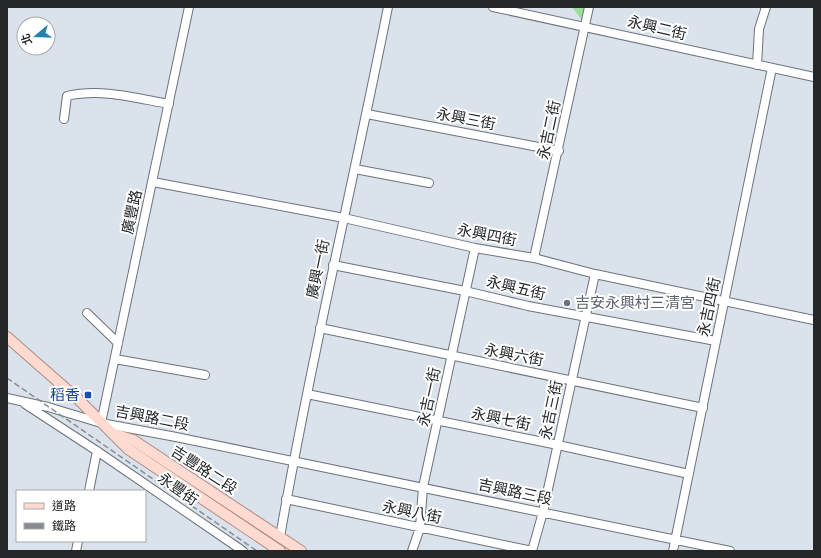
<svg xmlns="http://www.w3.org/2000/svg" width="821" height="558" font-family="'Alegreya Sans','Noto Sans TC',sans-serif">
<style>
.green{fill:#9add97}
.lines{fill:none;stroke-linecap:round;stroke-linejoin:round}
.minor-casing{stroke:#6c737b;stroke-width:10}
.major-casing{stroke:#b18b81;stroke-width:12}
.minor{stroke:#fff;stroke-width:8}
.major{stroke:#fedad0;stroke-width:10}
.rail{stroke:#878c93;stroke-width:1.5;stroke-dasharray:6 3;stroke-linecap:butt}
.worship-dot{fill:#6b7280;stroke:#fff;stroke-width:1.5}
.transit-dot{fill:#1a4fb4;stroke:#fff;stroke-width:1.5}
.labels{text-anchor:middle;stroke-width:4;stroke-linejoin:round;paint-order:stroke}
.street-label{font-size:15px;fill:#24272a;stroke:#fff}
.worship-label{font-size:15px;fill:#5b616d;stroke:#fff;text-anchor:start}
.transit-label{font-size:15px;fill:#164399;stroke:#fff;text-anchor:end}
</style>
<rect width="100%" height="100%" fill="#dae2eb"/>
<path class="green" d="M572 7H585L582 20Z"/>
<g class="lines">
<g class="minor-casing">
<path id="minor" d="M493 7 814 77
M757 65 759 29 766 7
M367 114 559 151
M64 119 67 96C101 88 135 98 169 104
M355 169 429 183
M153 182 344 218 475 248 534 258 595 274 814 320
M534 258 589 7
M333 265 465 291 528 306 716 341
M87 313 118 343
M320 328 703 408
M115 359 205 375
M307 394 558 445 689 474
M7 398 48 407 101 423 176 437 730 551
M25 404 97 451 243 551
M101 423 189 7
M89 491 97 451
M286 499 532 551 543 512 595 274
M280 537C311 359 353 184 388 7
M76 551 78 541
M412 551 420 528 423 487 475 248
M673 551 772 68"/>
</g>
<g class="major-casing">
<path id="major" d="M7 337 80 401 128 449 280 551
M114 434 133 440 301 551"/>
</g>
<use href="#minor" class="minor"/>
<use href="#major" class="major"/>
<path class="rail" d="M7 378 257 551"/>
</g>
<circle class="worship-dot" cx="567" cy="303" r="4"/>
<rect class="transit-dot" x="84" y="391" width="8" height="8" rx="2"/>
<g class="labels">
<g class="street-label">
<text transform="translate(657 28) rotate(13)" y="5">永興二街</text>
<text transform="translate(466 119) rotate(11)" y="5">永興三街</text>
<text transform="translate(549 130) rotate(-78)" y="5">永吉二街</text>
<text transform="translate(132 212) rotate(-78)" y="5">廣豐路</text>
<text transform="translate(487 235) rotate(11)" y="5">永興四街</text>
<text transform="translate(318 269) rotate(-78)" y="5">廣興一街</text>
<text transform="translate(516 288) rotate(13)" y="5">永興五街</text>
<text transform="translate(709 307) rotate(-78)" y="5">永吉四街</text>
<text transform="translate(514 355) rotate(11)" y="5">永興六街</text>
<text transform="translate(429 397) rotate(-78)" y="5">永吉一街</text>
<text transform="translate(551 410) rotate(-78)" y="5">永吉三街</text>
<text transform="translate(152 418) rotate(11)" y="5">吉興路二段</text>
<text transform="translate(501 419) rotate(12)" y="5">永興七街</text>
<text transform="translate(204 470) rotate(33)" y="5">吉豐路二段</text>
<text transform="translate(178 489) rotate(35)" y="5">永豐街</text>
<text transform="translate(515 492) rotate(12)" y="5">吉興路三段</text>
<text transform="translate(412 512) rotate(12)" y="5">永興八街</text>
</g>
<g class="worship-label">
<text x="575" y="308">吉安永興村三清宮</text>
</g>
<g class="transit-label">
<text x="80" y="400">稻香</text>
</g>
</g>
<rect width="821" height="558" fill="none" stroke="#24272a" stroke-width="16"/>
<rect x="16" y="490" width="130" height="52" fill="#ffffff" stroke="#a7a9aa"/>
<rect x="24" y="503" width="20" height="6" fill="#fedad0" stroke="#a7a9aa"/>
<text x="52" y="510" font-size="12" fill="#24272a">道路</text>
<rect x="24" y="523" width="20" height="6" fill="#878c93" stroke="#a7a9aa"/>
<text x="52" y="530" font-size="12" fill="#24272a">鐵路</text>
<g transform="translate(36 36) rotate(251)"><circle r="19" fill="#ffffff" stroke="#a7a9aa"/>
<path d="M0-3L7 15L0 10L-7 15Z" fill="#2183ae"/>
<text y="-6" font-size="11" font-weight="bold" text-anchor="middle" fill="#24272a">北</text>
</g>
</svg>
